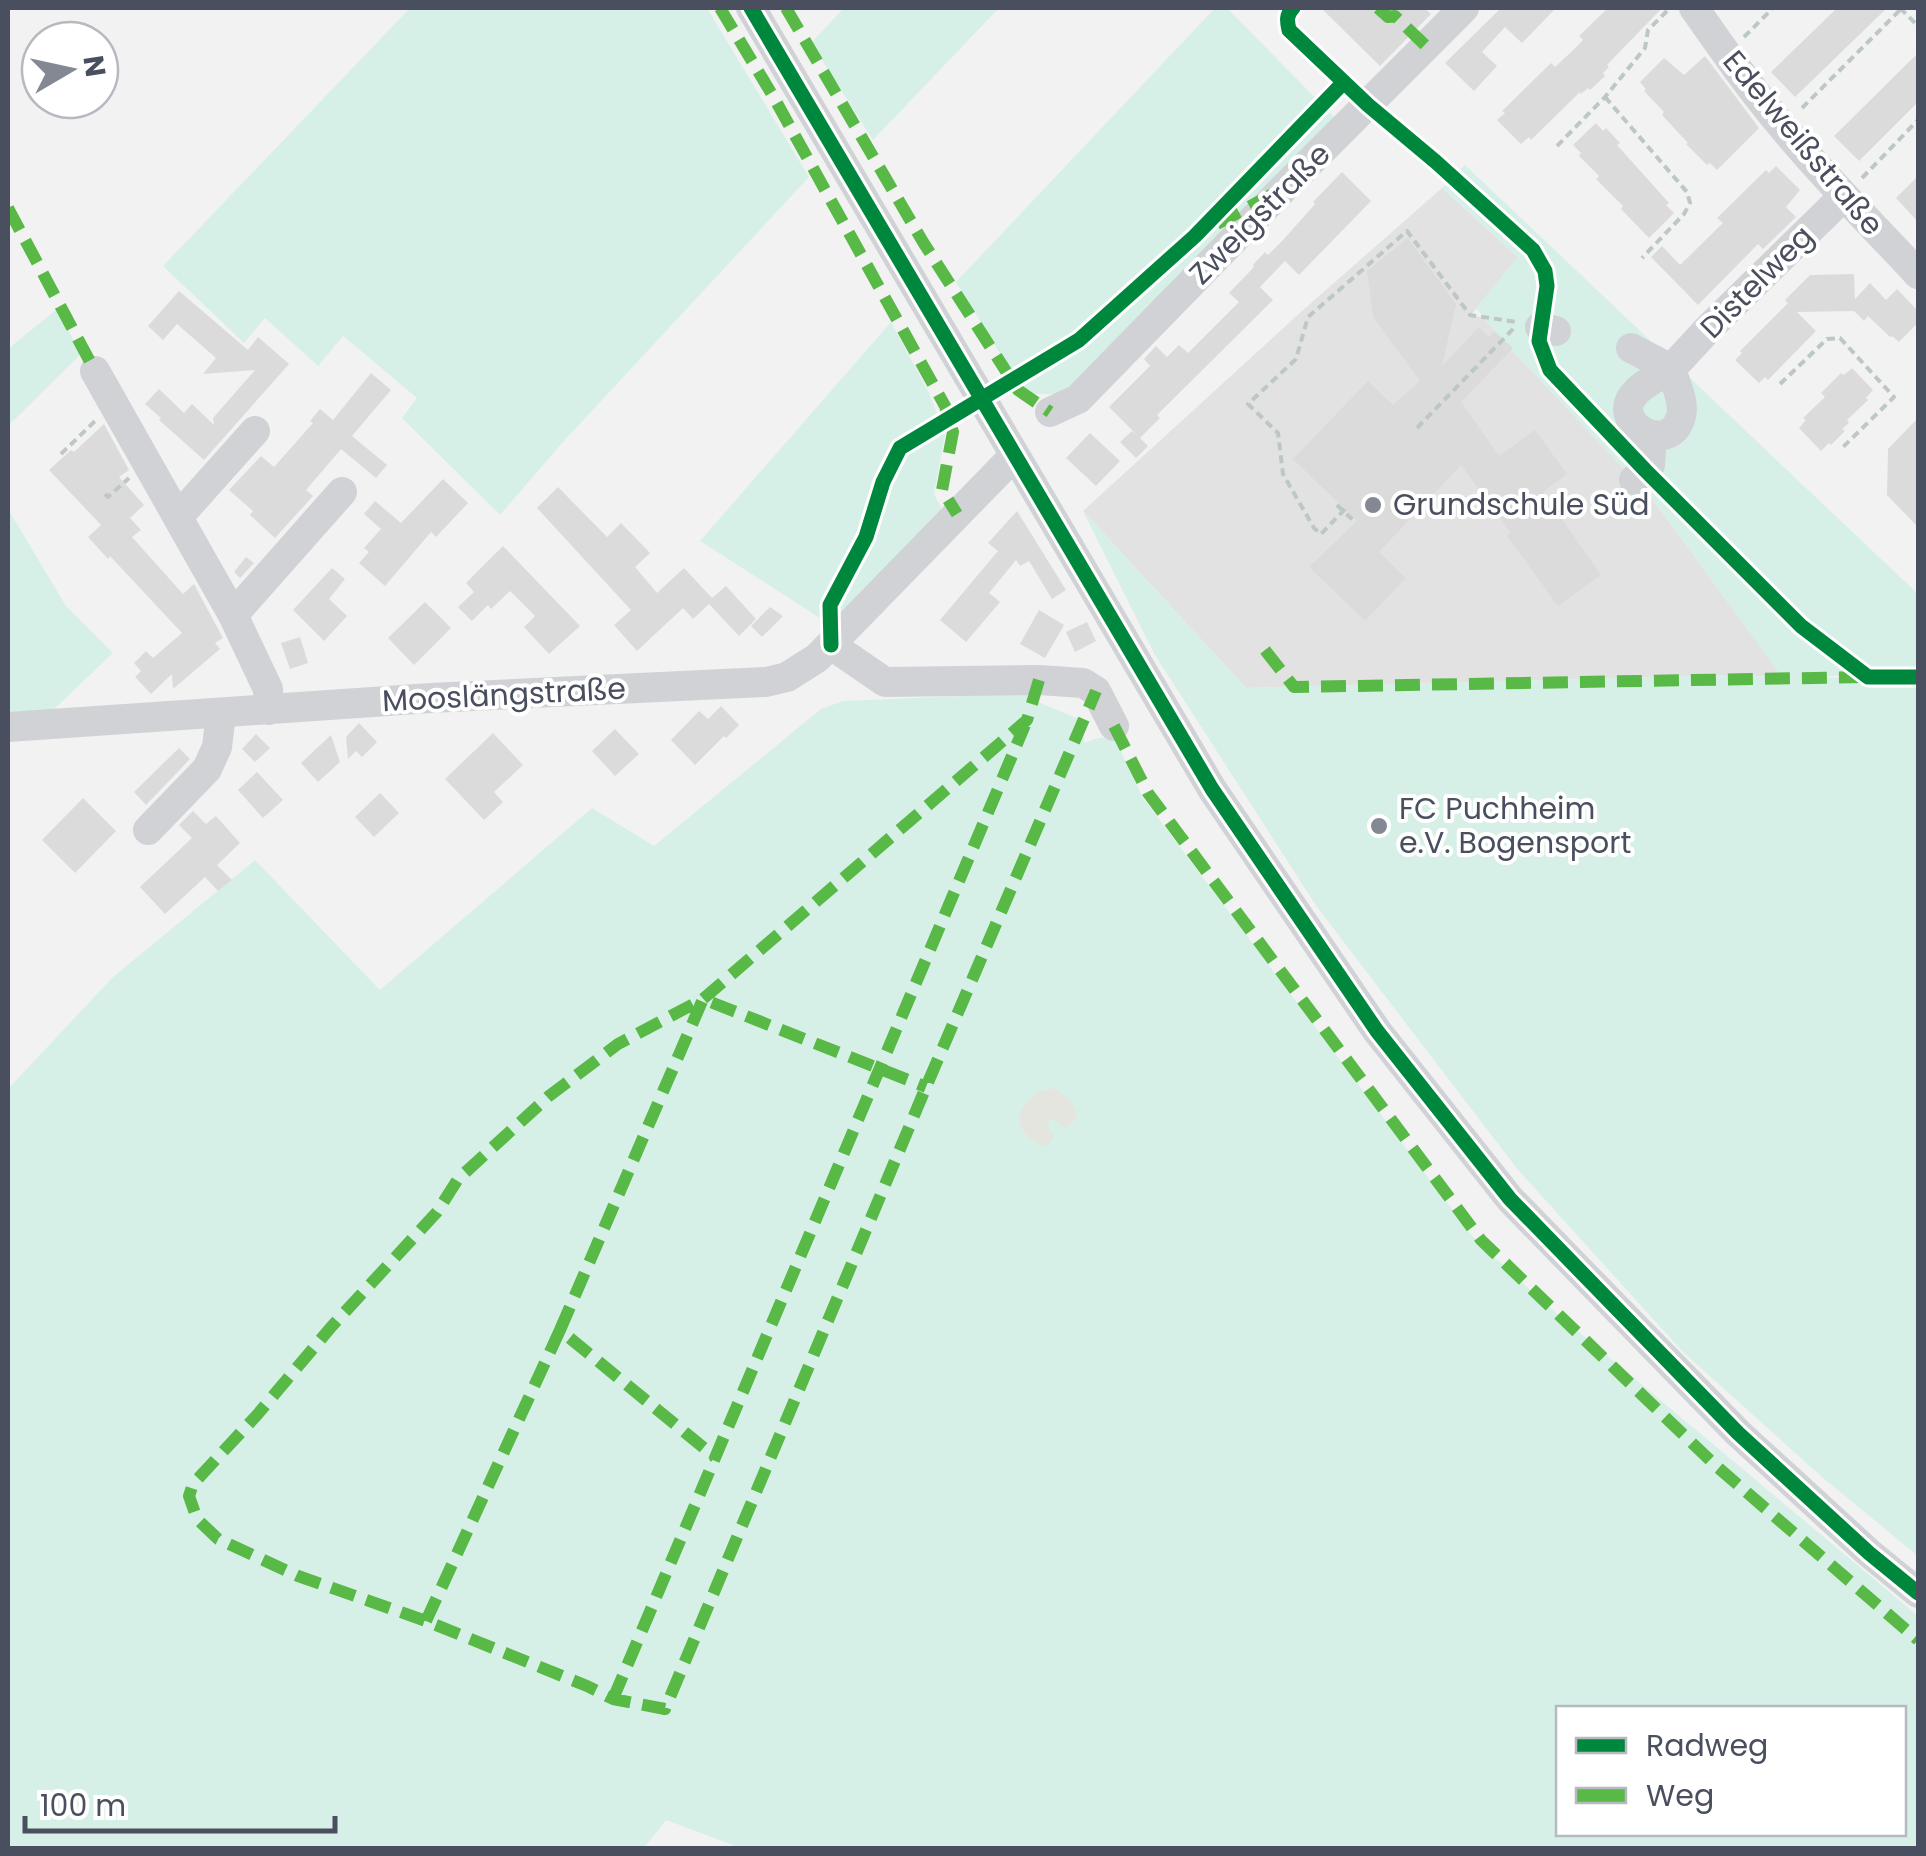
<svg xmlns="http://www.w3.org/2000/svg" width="1926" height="1856" font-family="Poppins,sans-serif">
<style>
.education{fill:#e3e2e2}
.green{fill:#d7f0e7;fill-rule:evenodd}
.sand{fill:#e5e5df}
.building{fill:#dbdbdc}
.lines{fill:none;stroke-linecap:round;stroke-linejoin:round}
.path{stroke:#bcc7c6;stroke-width:4;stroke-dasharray:8 5;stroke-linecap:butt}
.minor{stroke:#d0d2d5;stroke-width:30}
.quiet{stroke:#58b947;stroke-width:12;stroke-dasharray:25 12;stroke-linecap:butt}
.cycleway-casing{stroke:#fff;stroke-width:21}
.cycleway{stroke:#00873e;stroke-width:15}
.poi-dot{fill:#848892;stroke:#fff;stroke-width:4}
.labels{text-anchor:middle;stroke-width:8;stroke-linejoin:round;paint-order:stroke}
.street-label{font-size:30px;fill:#494f5e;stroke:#fff}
.poi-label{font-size:30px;fill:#494f5e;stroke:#fff;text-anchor:start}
</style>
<rect width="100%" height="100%" fill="#f2f2f2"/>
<path class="education" d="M1442 188 1518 257 1471 315 1484 318 1653 500 1783 677 1723 675 1246 688 1083 511 1302 311Z"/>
<path class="green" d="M410 8H707L809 177 562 443 500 515 402 418 417 398 343 336 318 366 265 318 244 343 163 266Z
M844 8H999L873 140 811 43Z
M1215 8H1227L1351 134 1075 394H1025L956 282Z
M1465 165 1918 594V672L1811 677 1918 679V1556L1823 1478 1683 1352 1518 1170 1317 907 1155 655 1083 511 1246 688 1723 675 1782 677 1653 500 1502 340 1476 308 1518 257 1442 188Z
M57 309 81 354 8 426V349Z
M891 322 929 393 945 435 934 494 944 513 848 613 823 620 700 541Z
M8 509 66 606 113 653 53 710 8 712Z
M1037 693 1038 702 1084 721V743L1098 738H1111L1118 745 1143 798 1473 1237 1541 1300 1918 1616V1848H741L666 1820 644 1848H8V1089L112 978 255 860 380 990 592 808 654 846 821 709 843 701ZM1558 1708H1904V1834H1558Z"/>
<path class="sand" d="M1053 1088C1068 1096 1090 1116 1065 1128L1054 1120H1050L1048 1127 1054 1136 1048 1146H1039C1024 1133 1011 1124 1025 1105 1034 1093 1038 1092 1053 1088Z"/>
<path class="building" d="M1321 8H1424L1431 14 1380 66Z
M1501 8H1556L1522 43 1505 27 1482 52 1497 66 1474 91 1445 63Z
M1608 8H1662L1607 65 1609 67 1603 73 1605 76 1590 90 1588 88 1581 94 1580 92 1531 140 1529 137 1521 144 1497 120 1505 113 1502 111 1551 63 1555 67 1569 54 1583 40 1579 36Z
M1837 8H1887L1795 97 1771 72Z
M1918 53V102L1859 161 1834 136Z
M1705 56 1759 128 1717 170 1710 163 1707 165 1686 144 1688 143 1662 115 1664 112 1644 91 1646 89 1640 82 1664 58 1684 75Z
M1596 123 1603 131 1606 128 1620 143 1617 145 1669 203 1666 205 1674 213 1649 238 1621 209 1623 206 1596 179 1599 176 1579 156 1581 153 1573 145Z
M1776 166 1800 190 1786 207 1796 217 1763 249 1758 244 1698 305 1651 257 1662 246 1680 265 1723 223 1717 218 1766 170 1769 173Z
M1342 172 1371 201 1299 275 1285 261 1260 287 1273 300 1157 415 1160 418 1140 438 1148 446 1136 458 1120 442 1132 431 1139 437 1109 407 1150 366 1144 359 1156 346 1167 357 1179 345 1188 353 1239 302 1229 293 1254 267 1253 265 1265 252 1268 255 1284 239 1315 204 1313 202Z
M1918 176V222L1896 198Z
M1408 238 1456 304 1442 366 1479 327 1489 337 1494 331 1513 348 1461 402 1499 456 1535 430 1567 474 1543 492 1601 575 1558 606 1507 536 1511 533 1461 465 1379 552 1406 578 1365 621 1309 567 1357 521 1293 459 1368 381 1393 405 1420 381 1373 317 1367 271Z
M1854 274 1855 299 1870 283 1886 300 1897 289 1918 311V323L1899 342 1892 336 1890 337 1868 316 1864 321 1854 311 1797 312 1816 331 1768 380 1765 377 1759 383 1735 360 1742 353 1740 351 1788 303 1785 300 1810 275Z
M179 291 248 350 258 337 289 364 204 460 159 420 161 418 145 404 159 389 184 413 192 404 214 425 213 418 255 370 203 374 216 358 177 324 163 340 148 326Z
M1852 368 1873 390 1866 398 1868 400 1847 420 1849 423 1842 429 1845 431 1831 445 1829 443 1821 451 1799 428 1806 420 1803 418 1825 397 1821 393 1841 373 1844 375Z
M371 373 391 390 352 436 387 465 376 478 341 449 306 490 313 496 275 538 250 515 253 511 229 490 261 456 274 467 313 423 310 421 320 409 333 420Z
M1918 418V527L1887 495 1888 449Z
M104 424 129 470 119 477 144 505 130 518 141 530 132 537 183 594 194 584 223 638 215 643 220 649 173 689 172 674 151 694 135 677 141 671 134 663 146 651 153 658 182 633 110 556 108 559 88 537 101 525 49 470 71 450 74 452Z
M1090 433 1120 461 1096 486 1066 458Z
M443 479 468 503 436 537 431 532 385 586 359 563 369 552 364 548 381 529 364 514 375 501 401 523Z
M558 487 607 537 621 523 650 553 635 567 657 593 684 568 712 598 726 586 756 619 739 636 709 604 693 619 683 608 637 651 614 625 631 610 537 508Z
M1017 511 1066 590 1052 599 1029 561 1020 566 1016 560 989 593 1000 602 966 642 940 620 998 551 988 543Z
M503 546 580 626 549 654 524 627 535 616 510 591 491 609 488 605 472 621 458 607 474 592 466 583Z
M246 557 254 563 240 578 234 572Z
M332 568 345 579 329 599 347 616 324 641 293 610Z
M425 602 451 628 414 665 388 638Z
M770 607 783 616 762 637 751 626Z
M1039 610 1064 625 1045 658 1020 644Z
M1087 622 1096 641 1075 652 1066 632Z
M300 637 308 663 290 669 281 643Z
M721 706 739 725 726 738 724 736 695 765 671 740 699 711 708 719Z
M359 723 377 742 362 757 356 751 348 759 346 737Z
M615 729 639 754 615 776 592 751Z
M493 733 523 765 494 792 503 802 484 820 445 779Z
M256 734 270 748 255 762 242 749Z
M331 735 340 762 318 782 301 763Z
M179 748 190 759 146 805 134 792Z
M257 772 283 800 263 818 238 790Z
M380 793 399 813 374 837 355 817Z
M83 798 116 831 75 873 42 840Z
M193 811 206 824 216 816 240 843 217 865 232 880 218 891 205 877 165 914 140 887 192 838 179 825Z"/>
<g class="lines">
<path class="path" d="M1900 8 1918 26
M1744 37 1773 8
M1605 97 1687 192 1690 203 1684 214 1642 258
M1802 108 1901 9
M1557 146 1605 97 1645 48 1648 30 1670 8
M1862 178 1918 120
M1780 384 1827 339 1840 338 1894 397 1841 449
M1417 428 1514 328
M61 454 95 421
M105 494 108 497 129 478
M1337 505 1355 522
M1345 509 1321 534 1314 528 1283 474 1278 433 1248 404 1296 359 1308 317 1407 231 1470 315 1516 322"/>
<path class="minor" d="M751 8 1212 789 1377 1031 1510 1199 1738 1433 1869 1553 1918 1593
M1694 8C1722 48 1750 88 1782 126 1824 178 1873 225 1918 274
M1540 327 1556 331
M1631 348 1671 369 1709 328 1844 196
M1671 369C1675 383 1685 402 1681 416 1670 459 1605 422 1637 391 1646 382 1660 376 1671 369Z
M95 371 233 615 268 689 269 710
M1050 412 1078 399 1284 188 1464 8
M1634 480 1650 465 1652 436
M178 517 255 431
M233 615 342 492
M831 645 885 682 1039 680 1083 683 1096 691 1114 726
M8 727 431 698 766 682 787 677 817 658 1014 456
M148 830 207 769 217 747 221 713"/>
<path class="quiet" d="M720 8 773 96 945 406 953 432 942 490 957 514
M786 8 923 242 1018 390 1050 412
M1378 8 1388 17 1395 16 1426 46
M8 208 95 371
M1217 224 1284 188
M1265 650 1294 687 1868 677
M1039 680 1027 720 703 999 618 1044 549 1096 458 1179 437 1212 332 1326 257 1415 193 1484 189 1496 197 1519 218 1539 298 1576 426 1621 587 1686 613 1699 665 1709 926 1087 1096 691
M1114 726 1148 793 1481 1240 1715 1465 1918 1640
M560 1330 703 999 926 1087
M426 1621 560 1330 715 1457
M613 1699 1025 725"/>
<g class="cycleway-casing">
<path id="cycleway" d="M751 8 1212 789 1377 1031 1510 1199 1738 1433 1869 1553 1918 1593
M1293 8C1286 15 1287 21 1289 30L1368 105 1436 162 1533 250 1545 271 1547 286 1539 341 1550 370 1645 470 1801 626 1868 677H1918
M831 645 830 605 866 537 883 482 900 448 1079 340 1195 236 1344 82"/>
</g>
<use href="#cycleway" class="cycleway"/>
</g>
<g class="poi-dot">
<circle cx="1373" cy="505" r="10"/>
<circle cx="1379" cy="826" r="10"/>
</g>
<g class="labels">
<g class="street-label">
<text transform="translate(1803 143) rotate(50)" y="10">Edelweißstraße</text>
<text transform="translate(1260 214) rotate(-45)" y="10">Zweigstraße</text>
<text transform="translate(1757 282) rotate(-45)" y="10">Distelweg</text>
<text transform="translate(504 695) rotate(-3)" y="10">Mooslängstraße</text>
</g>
<g class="poi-label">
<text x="1393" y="515">Grundschule Süd</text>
<text x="1399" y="819">FC Puchheim<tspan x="1399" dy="34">e.V. Bogensport</tspan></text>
</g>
</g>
<rect width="1926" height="1856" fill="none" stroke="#494f5e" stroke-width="20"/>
<rect x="1556" y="1706" width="350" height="130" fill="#ffffff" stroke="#b6b9bf" stroke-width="2.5"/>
<rect x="1576" y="1738" width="50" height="15" fill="#00873e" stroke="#b6b9bf" stroke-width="2.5"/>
<text x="1646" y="1756" font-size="30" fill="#494f5e">Radweg</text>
<rect x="1576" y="1788" width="50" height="15" fill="#58b947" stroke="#b6b9bf" stroke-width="2.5"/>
<text x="1646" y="1806" font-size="30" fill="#494f5e">Weg</text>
<g transform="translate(70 70) rotate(81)"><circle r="48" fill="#ffffff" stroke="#b6b9bf" stroke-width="2.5"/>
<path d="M0-8L18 38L0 25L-18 38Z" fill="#848892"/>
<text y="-15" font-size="28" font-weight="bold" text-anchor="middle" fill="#494f5e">N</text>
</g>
<path d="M25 1816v15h310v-15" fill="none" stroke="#494f5e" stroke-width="5"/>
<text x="40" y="1816" font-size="30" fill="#494f5e" stroke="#ffffff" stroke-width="8" paint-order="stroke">100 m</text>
</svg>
